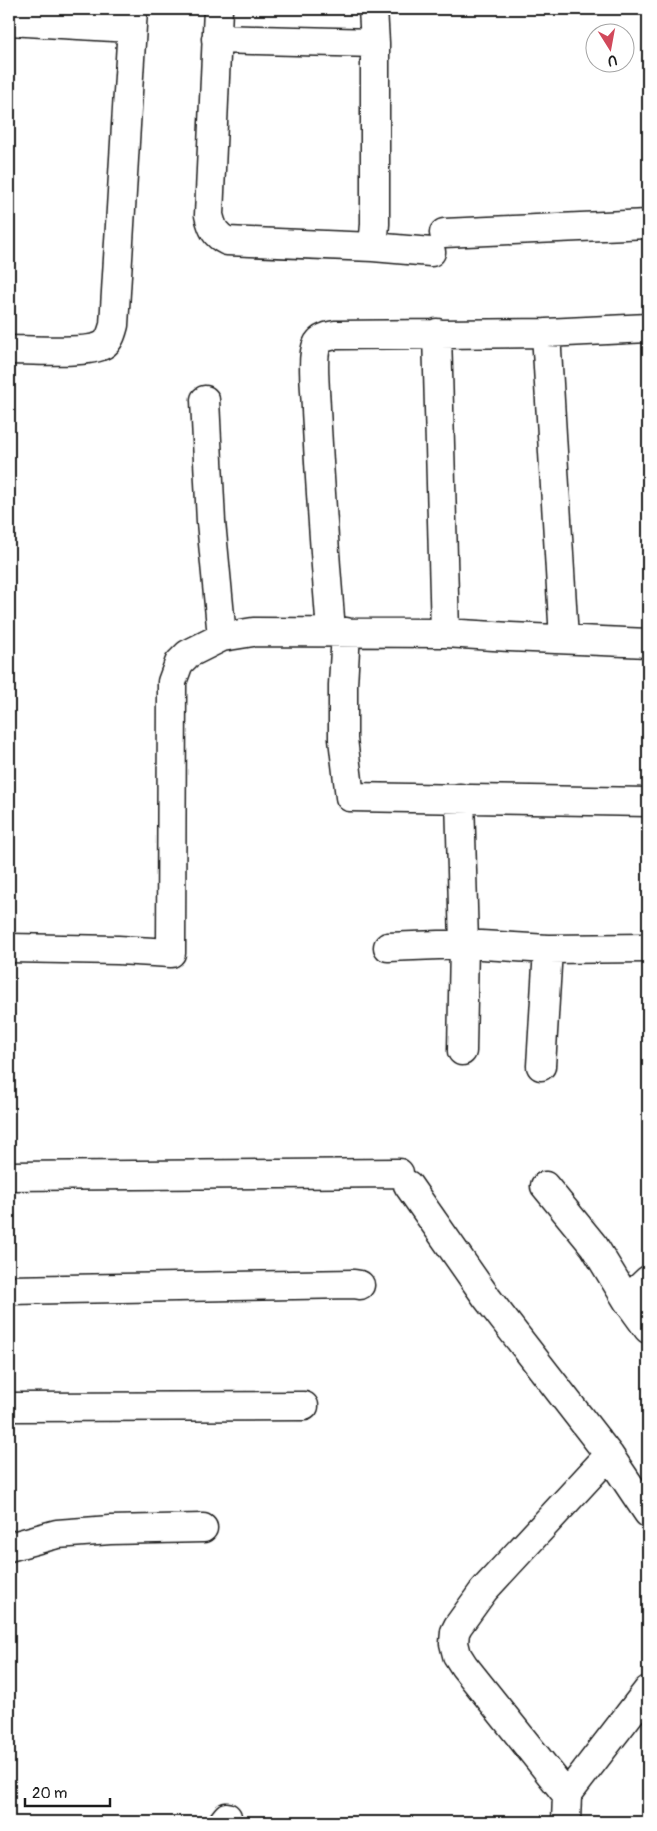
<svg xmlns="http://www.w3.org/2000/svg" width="657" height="1831" font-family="Pangolin,sans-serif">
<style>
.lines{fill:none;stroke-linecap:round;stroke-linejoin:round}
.minor-casing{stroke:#1c1c1c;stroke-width:31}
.minor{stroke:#fff;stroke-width:28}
</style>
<rect width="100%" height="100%" fill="#fff"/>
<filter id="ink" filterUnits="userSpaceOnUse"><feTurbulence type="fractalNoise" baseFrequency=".02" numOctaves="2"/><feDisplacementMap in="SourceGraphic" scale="10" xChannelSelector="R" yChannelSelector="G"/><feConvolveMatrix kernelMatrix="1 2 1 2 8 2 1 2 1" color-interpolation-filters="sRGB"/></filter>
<g filter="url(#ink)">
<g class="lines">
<g class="minor-casing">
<path id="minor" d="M218 9 209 215C212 228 215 235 227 241L373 247 375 224V43L373 9
M9 21 131 28
M216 39 375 43
M444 233 648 224
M373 247 431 252
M437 333 445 633
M546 333 564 639
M9 350C29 350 88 354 103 345 110 341 112 332 114 325L133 9
M205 400 211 522 222 637
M331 631C325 557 320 484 316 410 316 396 311 357 317 345 320 338 328 336 336 335L546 333 648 328
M346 632 343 685V739L350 797 648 802
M460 798 464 944 548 949 648 948
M388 947 464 944 462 1051
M9 948 118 950 171 953 172 682 179 663 188 654 222 637 253 632 445 633 510 637 648 643
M541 1066 548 949
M9 1176 399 1173
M408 1185 487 1298 609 1455 648 1513
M545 1186 594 1246 627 1300 648 1329
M9 1290 354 1284 360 1285
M627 1300 648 1280
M9 1407 304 1406
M9 1547 57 1534 110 1530 203 1528
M567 1795 464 1666 457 1655 454 1643 455 1632 458 1626 484 1590 609 1455
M223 1822 227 1817
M566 1822 567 1795 648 1690"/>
</g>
<use href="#minor" class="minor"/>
</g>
</g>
<rect width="657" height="1831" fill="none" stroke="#fff" stroke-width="30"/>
<rect x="15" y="15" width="627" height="1801" fill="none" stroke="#1c1c1c" stroke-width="2" filter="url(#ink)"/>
<g transform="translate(610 48) rotate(169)"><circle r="24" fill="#ffffff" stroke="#a4a4a4"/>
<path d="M0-4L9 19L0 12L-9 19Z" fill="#d1495b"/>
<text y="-8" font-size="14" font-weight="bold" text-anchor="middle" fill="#1c1c1c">U</text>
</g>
<path d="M25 1798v8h85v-8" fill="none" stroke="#1c1c1c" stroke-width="2.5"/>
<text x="32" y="1798" font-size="15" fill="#1c1c1c" stroke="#ffffff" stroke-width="4" paint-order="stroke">20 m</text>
</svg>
